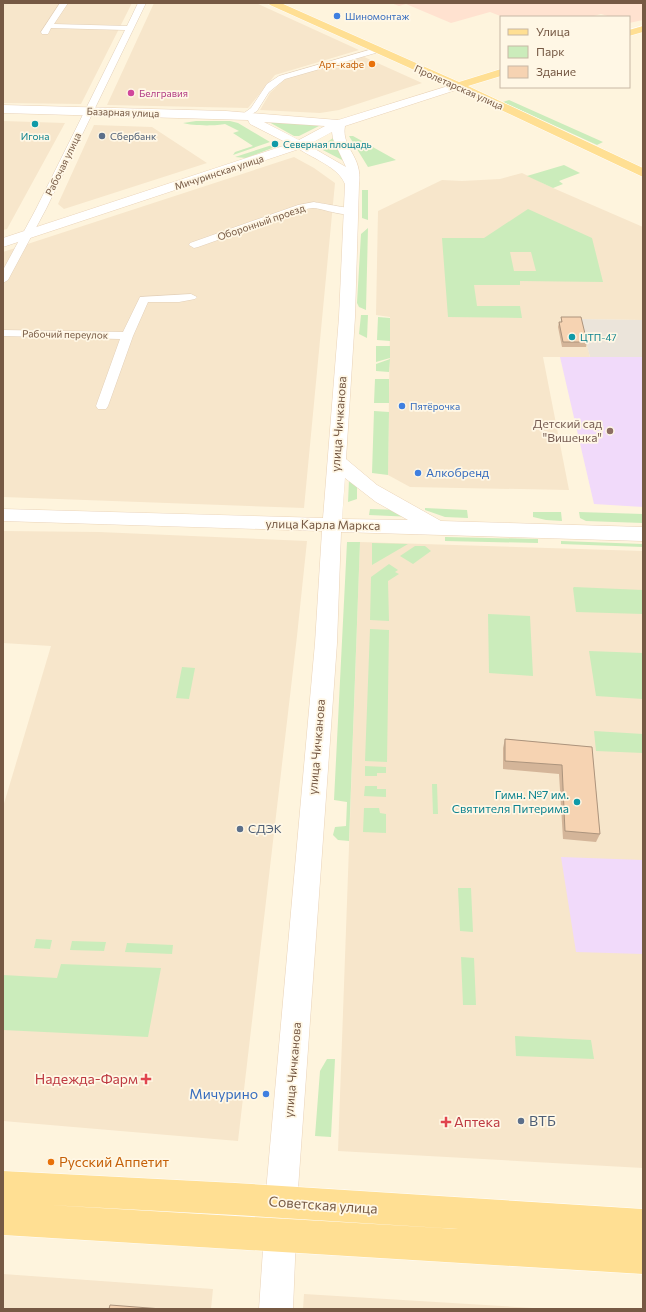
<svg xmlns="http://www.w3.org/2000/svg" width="646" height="1312" font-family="Commissioner,sans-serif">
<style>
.residential{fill:#f7e6cb}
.commercial{fill:#ffe2d0}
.industrial{fill:#ebe4da}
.education{fill:#f1dafa}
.green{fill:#cbecbb;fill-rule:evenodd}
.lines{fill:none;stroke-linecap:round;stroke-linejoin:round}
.street-casing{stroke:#e3d0b9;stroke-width:1}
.secondary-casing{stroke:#ead3b8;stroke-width:1}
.primary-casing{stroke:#fff;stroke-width:1}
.street{fill:#fff;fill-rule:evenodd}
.secondary{fill:#fff;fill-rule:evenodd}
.primary{fill:#ffdf93;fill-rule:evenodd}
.wall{fill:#d4b599}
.building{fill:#f6d3b2;stroke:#ac947d}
.shop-dot{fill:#3f7fe0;stroke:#fff7e5;stroke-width:1.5}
.food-dot{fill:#e8710a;stroke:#fff7e5;stroke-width:1.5}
.hotel-dot{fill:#d1479c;stroke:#fff7e5;stroke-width:1.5}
.culture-dot{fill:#0f9aa8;stroke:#fff7e5;stroke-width:1.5}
.service-dot{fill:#5c6f8a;stroke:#fff7e5;stroke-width:1.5}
.education-dot{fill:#8d6e63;stroke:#fff7e5;stroke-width:1.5}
.health-dot{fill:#e0444e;stroke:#fff7e5;stroke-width:1.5}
.labels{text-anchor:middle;stroke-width:3.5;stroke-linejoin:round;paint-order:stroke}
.far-shop-label{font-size:10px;fill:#366cbe;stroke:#fff7e5;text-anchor:start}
.far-food-label{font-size:10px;fill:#c56008;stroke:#fff7e5;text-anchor:end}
.far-street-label{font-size:10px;fill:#765944;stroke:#fff7e5}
.far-hotel-label{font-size:10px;fill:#b23c85;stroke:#fff7e5;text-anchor:start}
.far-culture-label{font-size:10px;fill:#0d838f;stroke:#fff7e5;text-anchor:start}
.far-service-label{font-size:10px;fill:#4e5e75;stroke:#fff7e5;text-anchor:start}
.street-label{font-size:12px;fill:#765944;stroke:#fff7e5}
.education-label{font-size:12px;fill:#785e54;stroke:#fff7e5;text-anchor:end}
.shop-label{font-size:12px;fill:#366cbe;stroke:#fff7e5;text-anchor:start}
.culture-label{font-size:12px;fill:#0d838f;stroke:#fff7e5;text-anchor:end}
.service-label{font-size:12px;fill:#4e5e75;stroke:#fff7e5;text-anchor:start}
.near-health-label{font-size:14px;fill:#be3a42;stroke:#fff7e5;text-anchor:end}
.near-shop-label{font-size:14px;fill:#366cbe;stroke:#fff7e5;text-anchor:end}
.near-service-label{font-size:14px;fill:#4e5e75;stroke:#fff7e5;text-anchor:start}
.near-food-label{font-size:14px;fill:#c56008;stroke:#fff7e5;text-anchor:start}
.near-street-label{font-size:14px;fill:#765944;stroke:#fff7e5}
</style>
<rect width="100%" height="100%" fill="#fef4dd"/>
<path class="residential" d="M3 3H132L81 104 3 103Z
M154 3H256L359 50 275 75 248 108 107 105Z
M362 56 422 83 339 110 320 113 260 110 270 93 287 77Z
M3 121 65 123 7 229 3 230Z
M94 125 152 127 207 163 64 209 58 204Z
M294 157 314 168 335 183 304 508 3 497V252Z
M522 173 553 188 643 227V320L581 319 590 357H543L569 490 410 487 388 475 390 317 376 315 378 211 442 180 462 181 500 179Z
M3 531 99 532 307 541 297 636 238 1141 3 1121V807L51 646 3 643Z
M360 542 643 551V1168L338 1151Z
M3 1274 213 1289 211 1309H3Z
M304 1294 549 1309H303Z"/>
<path class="commercial" d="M391 3H643V20L629 23V17H611L601 14 590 17H503L490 12 451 23 406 4 399 6Z"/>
<path class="industrial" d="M580 319 643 320V357H590Z"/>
<path class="education" d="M560 357H643V507L594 504Z
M561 857 643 860V954L576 952Z"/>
<path class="green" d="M509 100 603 142 597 145 503 102Z
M196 121H230L238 123 270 142 233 155 235 152 253 146 233 133 239 131 225 124C217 126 192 126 183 123Z
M269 122 321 125 299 136H294Z
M349 136H353L396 160 368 167Z
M333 138 344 161 319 148Z
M272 145 275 147 246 158 235 157Z
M564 165 580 173 559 181 563 184 553 188 527 176Z
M362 190H368V220L362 218Z
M528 209 592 238 603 282 520 281V285H474L477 306H520L522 318 448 317 442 238H484ZM510 252H531L536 271H514Z
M368 228 366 310 359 307 357 303 361 234Z
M361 315H368L367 338 359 334Z
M378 317 390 318V341L377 340Z
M376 346H390V358L376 362Z
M390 359 389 372 376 371V364Z
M375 379H389V403H374Z
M374 411 389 412 388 475 372 473Z
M349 480 357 484V499L348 502Z
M425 508 467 510 468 518 445 517 425 510Z
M370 509 402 510 413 517 369 515Z
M533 512H561L562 521 546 520 533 517Z
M579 512 643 514V523L586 521 580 518Z
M445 537 538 539V543L445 541Z
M561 541 643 544V547L561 544Z
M347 542H360L349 841 338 840 333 835 335 827 346 826 347 802 334 800Z
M372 543 408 544 372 565Z
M415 546H425L431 551 413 564 400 556Z
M389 564 398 570 395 572 399 574 388 581 389 621 370 620 371 577Z
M574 587 643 590V614L576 612 573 588Z
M488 614 530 616 533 676 489 673Z
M370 629 389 630 387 762 365 761Z
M589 651 643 653V699L596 696Z
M182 667 195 668 189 699 176 698Z
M594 731 643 734V753L596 751Z
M365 766 386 767V773H377V776H365Z
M432 784H437L438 814H433Z
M365 786H377V789H386V797L364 796Z
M364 808H379L380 813 386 814V833L363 832Z
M458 888H471L473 932 460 931Z
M36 939 52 940 50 949 34 948Z
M72 941 106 942 104 951 70 950Z
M127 943 173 945 172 954 125 952Z
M461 957 474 958 476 1005H463Z
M61 964 161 968 148 1037 3 1030V975L57 978Z
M515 1036 591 1040 594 1059 516 1056Z
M327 1059H335L331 1137 315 1136 320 1071Z"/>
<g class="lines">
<g class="street-casing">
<path id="street" d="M60 3H68L54 24 127 26 138 3H146L46 209 8 280 3 283V270L36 209 125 30 51 28 48 34H42L41 32Z
M376 48 380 50 379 52 285 79 269 92 257 111 244 119 240 116 251 108 267 84 279 76Z
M314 202C322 204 354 208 357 211 349 220 323 208 313 208 309 208 306 209 303 210L198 247 194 248 189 245 190 243 298 205Z
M191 294 197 297 195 299 179 302H148L133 336 108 406 106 409H98L96 406 120 339 3 336V330L123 332 140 297Z"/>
</g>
<g class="secondary-casing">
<path id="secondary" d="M458 83 462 84 464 86 462 88 345 126C341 148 363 156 359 184L355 317 346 459 377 485 441 521 643 527V541L341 532 337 643 297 1203 292 1214 281 1219 292 1223 296 1235 293 1309H259L264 1235 268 1223 280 1219 270 1214 265 1203 315 643 322 531 3 521V509L323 518 339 317 345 184C338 167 314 159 299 149L3 247V238L289 144 250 124 248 120 3 113V105L226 111 338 120ZM264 122 325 126 299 140ZM332 132 333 139 346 167 308 145ZM345 478 376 502 408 520 342 519Z"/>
</g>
<g class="primary-casing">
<path id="primary" d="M268 3H281L459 82 501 69V76L468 86 643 168V177L463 92 270 5Z
M643 26V32L629 36V30Z
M3 1171 235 1183 643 1209V1274L3 1235ZM49 1205 235 1215 458 1229Z"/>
</g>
<use href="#street" class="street"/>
<use href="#secondary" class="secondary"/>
<use href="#primary" class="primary"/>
</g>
<path class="wall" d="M561 317 587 342 586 347H562L558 327 559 322H561Z
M505 739 592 747 600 834 596 842 563 839 559 774 503 769V748Z"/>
<path class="building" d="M561 317H581L587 342H563L559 322H562Z
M505 739 592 747 600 834 565 831 562 765 505 761Z
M110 1305 162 1309H109Z"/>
<g class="shop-dot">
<circle cx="337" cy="16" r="4"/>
<circle cx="402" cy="406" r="4"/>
<circle cx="418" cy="473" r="4"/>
<circle cx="266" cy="1094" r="4"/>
</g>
<g class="food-dot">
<circle cx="372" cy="64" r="4"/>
<circle cx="51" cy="1162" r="4"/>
</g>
<circle class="hotel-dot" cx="131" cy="93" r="4"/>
<g class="culture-dot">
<circle cx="35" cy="124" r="4"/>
<circle cx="275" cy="144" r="4"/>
<circle cx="572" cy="337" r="4"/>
<circle cx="577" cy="802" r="4"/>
</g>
<g class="service-dot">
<circle cx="102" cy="136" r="4"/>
<circle cx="240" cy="829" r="4"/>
<circle cx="521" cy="1121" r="4"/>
</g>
<circle class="education-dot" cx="610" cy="431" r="4"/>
<g class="health-dot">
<path d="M144 1073h4v4h4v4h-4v4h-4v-4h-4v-4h4z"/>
<path d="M444 1116h4v4h4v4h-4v4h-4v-4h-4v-4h4z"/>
</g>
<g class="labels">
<g class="far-shop-label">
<text x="345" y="20">Шиномонтаж</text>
<text x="410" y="410">Пятёрочка</text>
</g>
<g class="far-food-label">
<text x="364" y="68">Арт-кафе</text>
</g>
<g class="far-street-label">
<text transform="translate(459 87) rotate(24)" y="4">Пролетарская улица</text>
<text transform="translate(123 112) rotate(2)" y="4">Базарная улица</text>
<text transform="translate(63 164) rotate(-64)" y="4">Рабочая улица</text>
<text transform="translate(219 172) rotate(-18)" y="4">Мичуринская улица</text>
<text transform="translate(261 222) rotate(-19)" y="4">Оборонный проезд</text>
<text transform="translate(65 334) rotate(1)" y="4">Рабочий переулок</text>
</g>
<g class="far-hotel-label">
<text x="139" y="97">Белгравия</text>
</g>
<g class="far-culture-label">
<text x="35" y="140" text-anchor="middle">Игона</text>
<text x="283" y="148">Северная площадь</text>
<text x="580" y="341">ЦТП-47</text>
</g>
<g class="far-service-label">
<text x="110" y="140">Сбербанк</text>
</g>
<g class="street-label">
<text transform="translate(339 424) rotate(-86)" y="4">улица Чичканова</text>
<text transform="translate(323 525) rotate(1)" y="4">улица Карла Маркса</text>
<text transform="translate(317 747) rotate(-85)" y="4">улица Чичканова</text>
<text transform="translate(293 1070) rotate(-85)" y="4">улица Чичканова</text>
</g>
<g class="education-label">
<text x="602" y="428">Детский сад<tspan x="602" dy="14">"Вишенка"</tspan></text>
</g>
<g class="shop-label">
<text x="426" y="477">Алкобренд</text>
</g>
<g class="culture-label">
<text x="569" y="799">Гимн. №7 им.<tspan x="569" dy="14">Святителя Питерима</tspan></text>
</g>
<g class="service-label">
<text x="248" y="833">СДЭК</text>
</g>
<g class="near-health-label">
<text x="138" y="1084">Надежда-Фарм</text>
<text x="454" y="1127" text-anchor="start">Аптека</text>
</g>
<g class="near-shop-label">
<text x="258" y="1099">Мичурино</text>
</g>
<g class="near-service-label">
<text x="529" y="1126">ВТБ</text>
</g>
<g class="near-food-label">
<text x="59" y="1167">Русский Аппетит</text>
</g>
<g class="near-street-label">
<text transform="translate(323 1205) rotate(4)" y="5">Советская улица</text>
</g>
</g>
<rect width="646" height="1312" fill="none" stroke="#765944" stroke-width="8"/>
<rect x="500" y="16" width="130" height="72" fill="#fff7e5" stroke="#c8b8a5"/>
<rect x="508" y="29" width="20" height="6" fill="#ffdf93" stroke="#c8b8a5"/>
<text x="536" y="36" font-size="12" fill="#765944">Улица</text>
<rect x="508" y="46" width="20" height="12" fill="#cbecbb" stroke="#c8b8a5"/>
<text x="536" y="56" font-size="12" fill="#765944">Парк</text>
<rect x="508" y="66" width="20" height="12" fill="#f6d3b2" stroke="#c8b8a5"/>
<text x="536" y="76" font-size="12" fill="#765944">Здание</text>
</svg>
